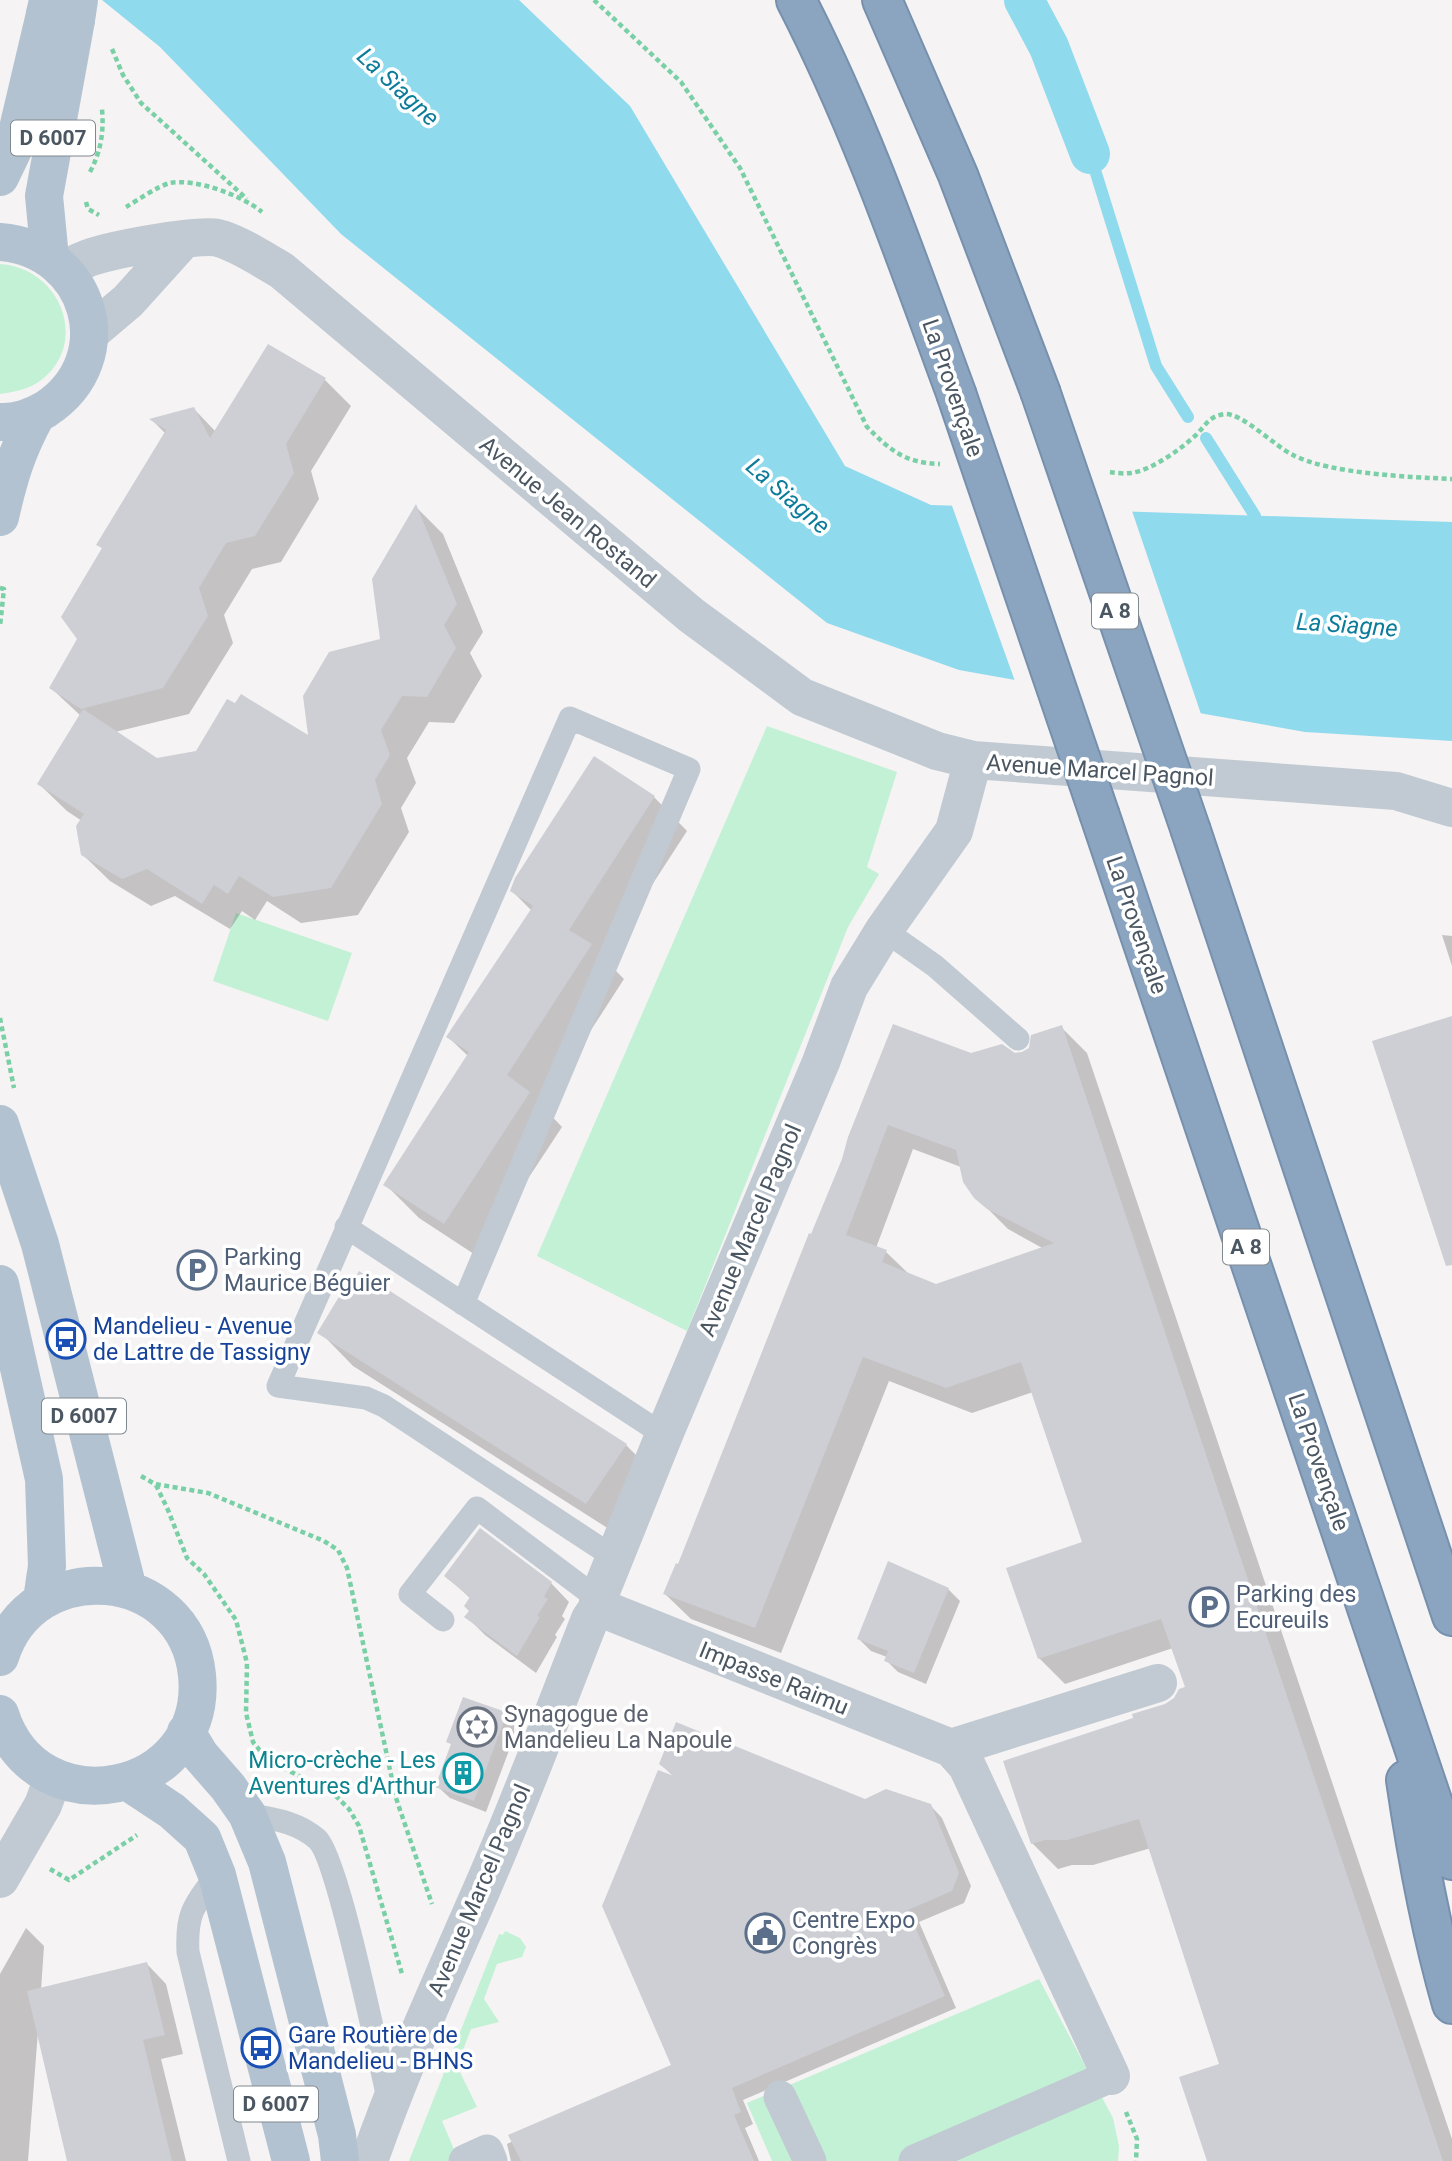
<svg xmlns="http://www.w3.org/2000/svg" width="1452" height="2161" font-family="Roboto,sans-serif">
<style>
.green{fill:#c3f1d5}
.water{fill:#90daee}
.pier{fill:#f5f3f3}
.shadow{fill:#0003;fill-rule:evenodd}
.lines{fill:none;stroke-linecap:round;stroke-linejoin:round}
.stream{stroke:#90daee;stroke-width:12}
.canal{stroke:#90daee;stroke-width:40}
.building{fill:#cdcfd5;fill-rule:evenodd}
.motorway-casing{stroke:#7690ad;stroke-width:42}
.path{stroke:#7ad0a6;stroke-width:4.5;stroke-dasharray:5 3.5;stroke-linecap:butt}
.service{stroke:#c1cad2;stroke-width:23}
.pedestrian{stroke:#c1cad2;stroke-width:33}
.minor{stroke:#c1cad2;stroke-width:38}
.tertiary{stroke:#c1cad2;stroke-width:38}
.primary{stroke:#b3c2d1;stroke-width:38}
.motorway{stroke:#8ba5c1;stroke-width:38}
.motorway-bridge-casing{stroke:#7690ad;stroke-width:42;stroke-linecap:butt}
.primary-bridge{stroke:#b3c2d1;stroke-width:38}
.motorway-bridge{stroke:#8ba5c1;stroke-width:38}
.labels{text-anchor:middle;stroke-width:7;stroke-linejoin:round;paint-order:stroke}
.shield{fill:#fff;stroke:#808990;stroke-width:2}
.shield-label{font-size:21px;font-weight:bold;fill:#4a5661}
.street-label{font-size:23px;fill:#4a5661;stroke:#fff}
.service-label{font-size:23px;fill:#4e5e75;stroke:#fff;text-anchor:start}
.transit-label{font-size:23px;fill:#164399;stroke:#fff;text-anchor:start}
.worship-label{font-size:23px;fill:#5b616d;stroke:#fff;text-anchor:start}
.culture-label{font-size:23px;fill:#0d838f;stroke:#fff;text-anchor:end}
.water-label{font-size:24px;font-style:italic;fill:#0c7c9b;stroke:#fff}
</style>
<rect width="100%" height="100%" fill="#f5f3f3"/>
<path class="green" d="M0 264C63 268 91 347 37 383 25 390 13 392 0 394Z
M767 726 897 772 867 867 879 874 848 927 687 1331 537 1256Z
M236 913 352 953 328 1021 213 981Z
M505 1931 520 1938 526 1947 522 1957 497 1964 484 1999 499 2022 471 2029 457 2066 477 2107 442 2121 459 2161H409L499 1934 503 1935Z
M1039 1979 1113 2118 1119 2146 1118 2161H772L747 2103Z"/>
<path class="water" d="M102 0H519L630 106 845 466 931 505 1452 522V741L1305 732 959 670 827 623 341 234 160 47Z"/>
<path class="pier" d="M951 503 1131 508 1202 717 1016 684Z"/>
<path class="shadow" d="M325 380 351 406 311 471 319 499 281 562 252 569 224 615 233 643 189 714 115 732 157 760 310 738 382 641 416 507 443 534 483 632 470 653 482 676 454 723 429 722 407 758 416 783 401 808 409 832 358 915 301 923 267 901 255 920 242 911 230 929 175 896 151 906 110 881 82 854V821L67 811 39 784 81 716 51 688 79 638 103 549 98 544 166 434 152 420 194 409 216 432Z
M654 797 687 831 604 959 624 979 542 1106 562 1127 477 1256 419 1218 386 1185 468 1056 448 1037 532 911 512 891Z
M1442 935 1452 936V966Z
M1061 1027 1087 1053 1452 2139V2161H1209L1221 2065 1151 1848 1093 1865H1072L1058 1869 1032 1843 1135 1719 1166 1705 1187 1688 1173 1648 1065 1684 1039 1658 1084 1543 1033 1392 972 1413 889 1381 781 1653 691 1619 665 1594 679 1567 844 1159 971 1054H1022ZM913 1149 961 1167 982 1203 1008 1229 1044 1249 936 1286 910 1275 886 1252 876 1248Z
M320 1332 626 1445 659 1478 620 1536 353 1366Z
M446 1576 551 1583 569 1602 562 1616 565 1619 555 1635 557 1637 536 1673 485 1635 467 1617 471 1611V1599Z
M948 1589 960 1601 926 1684 898 1672 886 1660 887 1657 871 1651 859 1639Z
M502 1713 514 1725V1737L486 1812 450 1798 437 1786 452 1745 448 1741Z
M661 1764 865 1800 930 1805 942 1818 971 1886 964 1903 919 1922 956 2008 743 2100 753 2124 745 2128 759 2161H511L507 2144 673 2066 675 1778Z
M26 1928 44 1946 41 1990 147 1964 166 1984 183 2054 161 2059 186 2161H71L38 2031 28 2161H0V1974Z"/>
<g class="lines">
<path class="stream" d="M1090 154 1156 366 1188 417
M1206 438 1255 516"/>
<path class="canal" d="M1024 0 1049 47 1090 154"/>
</g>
<path class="building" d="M268 344 326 378 286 444 294 473 255 536 226 543 199 588 208 616 163 688 81 709 49 688 77 639 61 617 102 548 96 545 166 430 149 419 194 407 210 438Z
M416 504 457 604 444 625 456 648 427 697 402 696 381 730 390 755 375 780 382 804 331 888 273 897 239 876 228 894 214 885 202 904 147 869 122 879 81 855 76 826 84 814 37 784 83 709 157 758 196 751 227 699 235 703 241 694 308 735 303 696 329 652 380 639 372 579Z
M594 756 655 796 569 930 592 944 507 1075 530 1092 444 1224 383 1185 469 1052 446 1037 533 906 510 891 515 878Z
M1452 1016V1265L1446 1266 1372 1041Z
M893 1024 971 1053 1002 1044 1015 1053 1022 1052 1029 1048 1031 1035 1062 1025 1443 2161H1207L1179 2077 1219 2064 1139 1819 1067 1840H1045L1031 1844 1003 1761 1133 1718 1132 1714 1165 1704 1174 1698 1179 1689 1185 1687 1161 1619 1038 1659 1006 1568 1082 1542 1021 1362 946 1388 863 1357 755 1628 663 1594 676 1563 678 1564 809 1233 811 1234 842 1159 848 1137ZM888 1125 956 1150 963 1182 974 1198 987 1209 1054 1243 936 1284 882 1262 887 1250 846 1235Z
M359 1271 627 1444 586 1504 317 1333 351 1277 355 1278Z
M480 1528 552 1582 544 1597 548 1599 537 1616 540 1617 517 1656 464 1617 469 1611 464 1606 470 1597 444 1576Z
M888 1561 949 1588 914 1673 884 1661 888 1651 857 1639Z
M463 1697 503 1711V1724L474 1801 435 1787 451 1744 446 1742Z
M676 1722 865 1799 886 1789 931 1804 959 1873 952 1891 908 1910 945 1996 732 2088 741 2112 734 2115 754 2161H521L508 2135 671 2065 602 1906 658 1770 674 1776 659 1764Z
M147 1962 165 2035 143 2040 172 2161H67L27 1991Z"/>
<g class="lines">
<g class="motorway-casing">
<path id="motorway" d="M796 0C861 126 907 260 956 393
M882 0 958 175 1040 391
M1100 816 1452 1860
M1191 831 1452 1616
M1406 1780C1417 1855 1431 1931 1452 2004"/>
</g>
<path class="path" d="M594 0 681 82 740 168 867 427C891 451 905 463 940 464
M112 49 123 75 141 103 247 199
M90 172C101 151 104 132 102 109
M86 202 88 209 99 215
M126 207C138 200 158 186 170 183 196 178 243 196 262 212
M1110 472C1116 473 1124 474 1131 473 1152 470 1181 449 1196 435 1206 425 1209 416 1225 414 1242 413 1276 447 1293 455 1330 474 1410 477 1452 479
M0 588 4 589 0 626
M0 1018 14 1088
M141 1476 155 1484 208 1493 324 1541 338 1550 347 1568 396 1798 432 1904
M156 1485 168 1510 187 1558 204 1574 236 1620 247 1663 246 1713 253 1742 266 1758 337 1797 349 1809 359 1826 402 1974
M50 1869 69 1880 137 1835
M1126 2112 1137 2139 1136 2161"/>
<path class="service" d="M884 930 935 966 1018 1039
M346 1227 664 1435
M463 1304 689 769 570 718 278 1386 366 1398 384 1406 615 1558
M443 1620 410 1594 477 1508 598 1599
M247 1814C273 1819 296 1821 317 1839 338 1857 379 2061 389 2102
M217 1875C194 1905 186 1913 188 1952L239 2161"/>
<path class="pedestrian" d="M780 2097 810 2161
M465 2161 487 2151 491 2161
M915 2161 1111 2076"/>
<path class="minor" d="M65 270C71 267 77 262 84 260 103 251 199 233 218 238 238 243 263 260 281 270L691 615 802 697 937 751 973 760 1396 791 1452 808
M89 334 128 301 184 239
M598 1607 951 1748 967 1766 1111 2076
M951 1748 1158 1683
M369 2161C401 2069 442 1980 481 1891 520 1802 554 1710 590 1619L598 1607V1599L664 1435 821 1062 849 987 884 930 954 831 973 760"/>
<path class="tertiary" d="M0 1879 43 1805 53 1778"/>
<path class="primary" d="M0 177 13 150 45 14
M0 242C90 249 123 358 46 409 33 417 15 423 0 422
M50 258 44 196 76 20
M0 517C9 477 17 450 37 414
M0 1124 40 1244 128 1589
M0 1284 44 1479 47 1566 42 1600
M0 1657C32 1553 186 1566 197 1675 209 1795 37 1831 0 1714
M186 1732 200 1755 228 1787 247 1814 267 1862 337 2135 340 2161
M128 1782 172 1811 202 1838 217 1875 291 2161"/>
<use href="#motorway" class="motorway"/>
<g class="motorway-bridge-casing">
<path id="motorway-bridge" d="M1040 391 1191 831
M956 393 1100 816"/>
</g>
<path class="primary-bridge" d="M45 14 48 0
M76 20 79 0"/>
<use href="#motorway-bridge" class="motorway-bridge"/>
</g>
<defs>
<g id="parking-ring" transform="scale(2.0125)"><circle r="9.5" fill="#fff" stroke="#5c6f8a" stroke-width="1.5"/><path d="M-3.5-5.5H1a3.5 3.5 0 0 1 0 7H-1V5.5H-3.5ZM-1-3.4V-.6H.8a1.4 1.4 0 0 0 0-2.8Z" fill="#5c6f8a"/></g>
<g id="bus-ring" transform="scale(2.0125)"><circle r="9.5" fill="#fff" stroke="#1a4fb4" stroke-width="1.5"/><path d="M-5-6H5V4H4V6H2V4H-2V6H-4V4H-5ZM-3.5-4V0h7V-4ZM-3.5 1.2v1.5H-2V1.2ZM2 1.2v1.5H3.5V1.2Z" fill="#1a4fb4"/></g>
<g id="synagogue-ring" transform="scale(2.0125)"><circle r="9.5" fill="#fff" stroke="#6b7280" stroke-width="1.5"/><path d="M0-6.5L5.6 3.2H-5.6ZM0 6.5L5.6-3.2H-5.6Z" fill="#6b7280"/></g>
<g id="building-ring" transform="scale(2.0125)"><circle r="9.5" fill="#fff" stroke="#0f9aa8" stroke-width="1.5"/><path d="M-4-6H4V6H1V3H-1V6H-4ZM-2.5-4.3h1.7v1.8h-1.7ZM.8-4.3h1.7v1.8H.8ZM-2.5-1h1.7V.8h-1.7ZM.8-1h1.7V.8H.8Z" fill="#0f9aa8"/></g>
<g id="civic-ring" transform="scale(2.0125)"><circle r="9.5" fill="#fff" stroke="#5c6f8a" stroke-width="1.5"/><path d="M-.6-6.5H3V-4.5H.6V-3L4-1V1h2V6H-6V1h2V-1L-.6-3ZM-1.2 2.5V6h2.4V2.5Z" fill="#5c6f8a"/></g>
</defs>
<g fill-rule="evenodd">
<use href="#parking-ring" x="197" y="1270"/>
<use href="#bus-ring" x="66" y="1339"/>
<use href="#parking-ring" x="1209" y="1607"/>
<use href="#synagogue-ring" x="477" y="1727"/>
<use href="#building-ring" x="463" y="1773"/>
<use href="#civic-ring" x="765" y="1933"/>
<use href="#bus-ring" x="261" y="2048"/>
</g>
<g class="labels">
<g class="shield">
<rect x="11" y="120.5" width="84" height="35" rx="5"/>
<rect x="1092" y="593.5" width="46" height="35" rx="5"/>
<rect x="1223" y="1229.5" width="46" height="35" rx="5"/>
<rect x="42" y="1398.5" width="84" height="35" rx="5"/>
<rect x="234" y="2086.5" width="84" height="35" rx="5"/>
</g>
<g class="shield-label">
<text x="53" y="145">D 6007</text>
<text x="1115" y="618">A 8</text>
<text x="1246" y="1254">A 8</text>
<text x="84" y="1423">D 6007</text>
<text x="276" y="2111">D 6007</text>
</g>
<g class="street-label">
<text transform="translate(953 388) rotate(71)" y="8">La Provençale</text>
<text transform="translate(568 512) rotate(40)" y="8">Avenue Jean Rostand</text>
<text transform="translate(1100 770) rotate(4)" y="8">Avenue Marcel Pagnol</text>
<text transform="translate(1137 925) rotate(71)" y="8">La Provençale</text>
<text transform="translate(750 1230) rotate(-67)" y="8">Avenue Marcel Pagnol</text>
<text transform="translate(1319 1462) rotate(71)" y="8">La Provençale</text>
<text transform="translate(774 1678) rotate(22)" y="8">Impasse Raimu</text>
<text transform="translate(479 1890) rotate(-67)" y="8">Avenue Marcel Pagnol</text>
</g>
<g class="service-label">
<text x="224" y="1265">Parking<tspan x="224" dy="26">Maurice Béguier</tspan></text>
<text x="1236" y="1602">Parking des<tspan x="1236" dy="26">Ecureuils</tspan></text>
<text x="792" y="1928">Centre Expo<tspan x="792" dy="26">Congrès</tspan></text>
</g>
<g class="transit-label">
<text x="93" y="1334">Mandelieu - Avenue<tspan x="93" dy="26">de Lattre de Tassigny</tspan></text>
<text x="288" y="2043">Gare Routière de<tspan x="288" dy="26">Mandelieu - BHNS</tspan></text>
</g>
<g class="worship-label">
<text x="504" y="1722">Synagogue de<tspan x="504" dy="26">Mandelieu La Napoule</tspan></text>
</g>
<g class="culture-label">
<text x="436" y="1768">Micro-crèche - Les<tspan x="436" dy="26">Aventures d'Arthur</tspan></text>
</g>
<g class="water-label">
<text transform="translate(398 87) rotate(43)" y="8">La Siagne</text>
<text transform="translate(788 496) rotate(41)" y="8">La Siagne</text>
<text transform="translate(1347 625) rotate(4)" y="8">La Siagne</text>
</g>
</g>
</svg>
